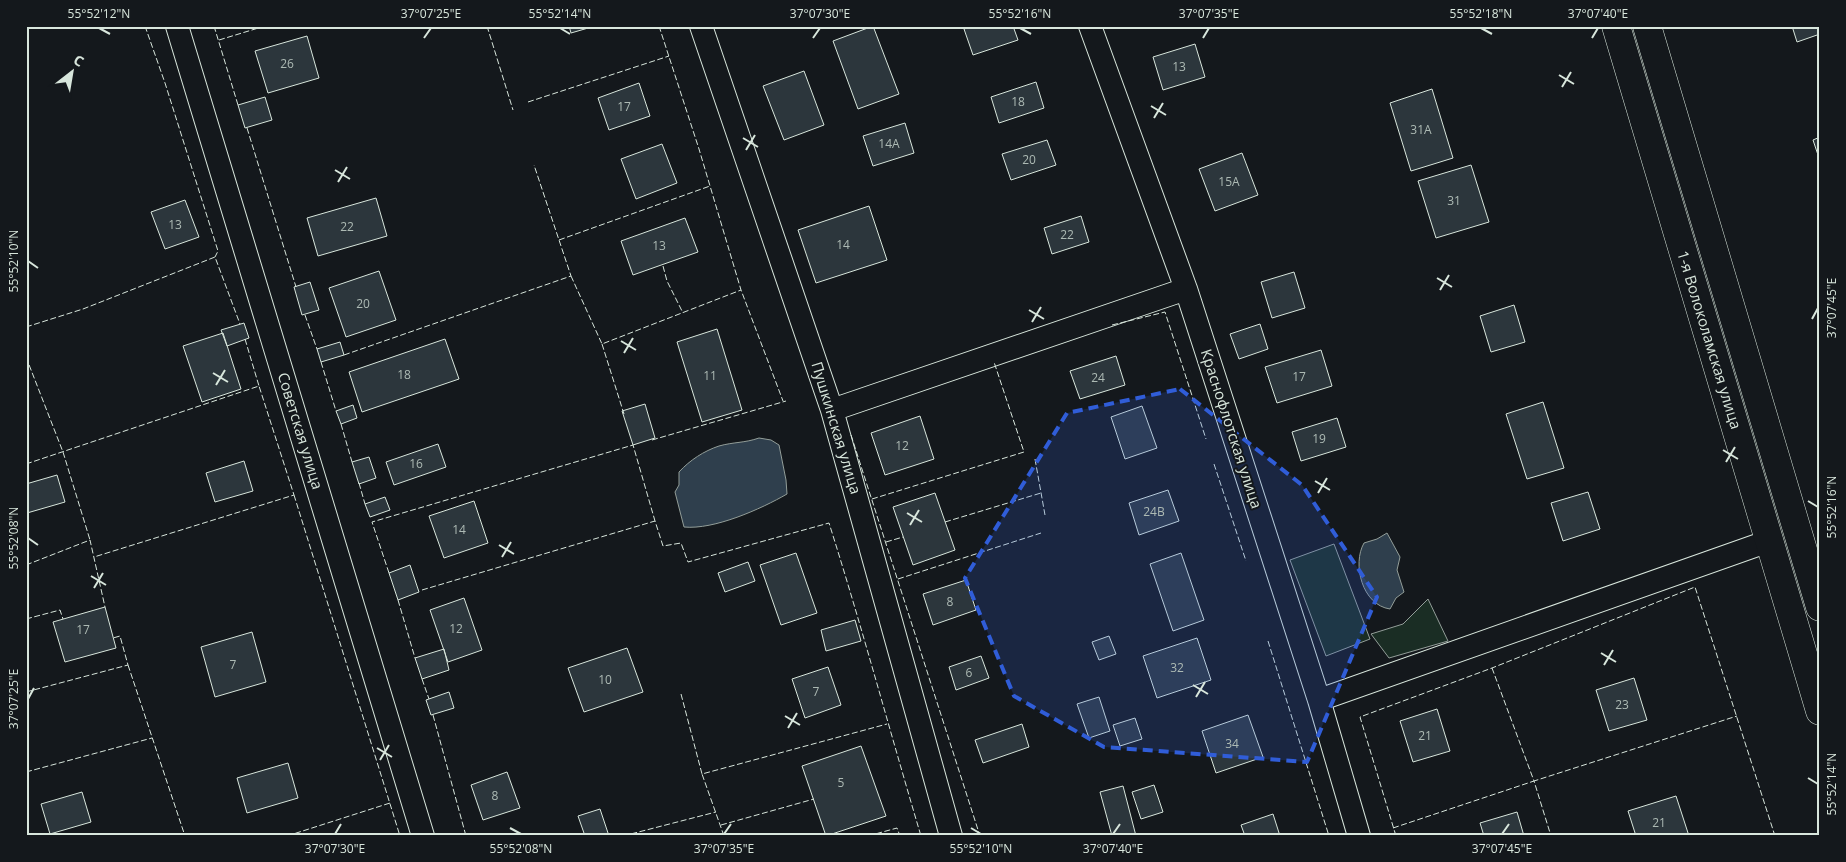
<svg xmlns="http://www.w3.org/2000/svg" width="1846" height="862" font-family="'Open Sans',sans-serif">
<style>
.green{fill:#1a2d24;stroke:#939e99}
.water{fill:#2f3f4d;stroke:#939e99}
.building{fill:#2c363c;stroke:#d8e6dc}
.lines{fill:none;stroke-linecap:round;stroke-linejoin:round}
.street-casing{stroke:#d8e6dc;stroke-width:24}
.primary-casing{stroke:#d8e6dc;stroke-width:29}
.street{stroke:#14181c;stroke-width:22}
.primary{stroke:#14181c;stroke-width:28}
.fence{stroke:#d8e6dc;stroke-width:1;stroke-dasharray:6 2.5;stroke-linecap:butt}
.marked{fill:#305dd8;fill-opacity:0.2;stroke:#305dd8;stroke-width:4;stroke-dasharray:10 6;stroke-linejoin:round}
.ticks{fill:none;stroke:#d8e6dc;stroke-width:2}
.labels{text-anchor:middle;stroke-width:4;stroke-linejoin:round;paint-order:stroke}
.number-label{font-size:12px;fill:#adbab4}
.street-label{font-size:15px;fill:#d8e6dc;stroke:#14181c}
.neatline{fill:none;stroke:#d8e6dc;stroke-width:2}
.ticks-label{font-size:12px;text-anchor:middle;fill:#d8e6dc}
</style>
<rect width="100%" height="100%" fill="#14181c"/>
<path class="green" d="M1334 544 1370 639 1326 656 1290 560Z
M1428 599 1448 641 1389 658 1371 634 1403 624Z"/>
<path class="water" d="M759 438 771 440 779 445 786 480 787 494C761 509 714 530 684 527L675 492 679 485V472C690 460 704 451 719 446 733 442 745 443 759 438Z
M1387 533 1400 557 1397 570 1404 592 1396 598 1390 609C1362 605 1352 564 1364 543L1377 539Z"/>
<path class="building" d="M569 26H595L571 33Z
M873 26 899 94 858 109 833 41Z
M974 26H1013L1018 40 973 55 964 29Z
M1792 26H1820V34L1797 42Z
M307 36 319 78 268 93 255 51Z
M1195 44 1205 77 1163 90 1153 57Z
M804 71 824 125 784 140 763 86Z
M1036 82 1044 108 999 123 991 97Z
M639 83 650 116 609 130 598 98Z
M1432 89 1453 158 1411 171 1390 103Z
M265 97 272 120 245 128 238 105Z
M905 123 914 153 873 166 863 136Z
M1820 137V161L1813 140Z
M1047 140 1056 165 1011 180 1002 154Z
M662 144 677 183 636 199 621 159Z
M1242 153 1258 195 1215 211 1199 169Z
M1471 165 1489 222 1436 238 1418 181Z
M376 198 387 236 318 256 307 218Z
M185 200 199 237 165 249 151 212Z
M869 206 887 260 816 283 798 230Z
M1081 216 1089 242 1052 254 1044 228Z
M685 218 698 252 633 275 621 241Z
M379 271 396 320 346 337 329 288Z
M1294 272 1305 308 1272 318 1261 282Z
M310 282 319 310 302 315 294 287Z
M1514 305 1525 342 1491 352 1480 316Z
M244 323 249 338 227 346 221 330Z
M1260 324 1268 349 1239 359 1230 334Z
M717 329 742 410 702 422 677 342Z
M223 333 241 389 202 402 183 346Z
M445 339 459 379 362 412 349 372Z
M340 342 344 355 321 362 317 349Z
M1321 350 1332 386 1277 403 1265 367Z
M1116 356 1125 385 1080 399 1070 371Z
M1543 402 1564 468 1527 479 1506 414Z
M645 404 655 438 633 445 622 411Z
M353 405 357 418 341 424 336 411Z
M1142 406 1157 448 1125 459 1111 417Z
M920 416 934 459 885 475 871 433Z
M1337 418 1346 447 1301 461 1292 432Z
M438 444 446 467 394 485 386 462Z
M369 457 376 478 359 484 352 462Z
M244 461 253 491 215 502 206 473Z
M57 475 65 502 27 513 26 484Z
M1168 490 1179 521 1139 535 1129 503Z
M1588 492 1600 529 1563 541 1551 503Z
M935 493 955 550 913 565 893 507Z
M385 497 390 510 370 517 365 504Z
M474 501 488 543 444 558 429 516Z
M796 553 817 613 781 625 760 565Z
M1181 553 1204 620 1173 631 1150 564Z
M748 562 755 581 725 592 718 573Z
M410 565 419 592 398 600 389 573Z
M966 580 976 610 933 625 923 594Z
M464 598 482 650 448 662 430 610Z
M105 607 116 648 65 662 53 622Z
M855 620 861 641 826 651 821 630Z
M252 632 266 682 215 697 201 647Z
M1109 636 1116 654 1099 660 1092 642Z
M1197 638 1211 680 1157 698 1143 656Z
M627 648 643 692 584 712 568 668Z
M444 649 449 670 422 679 415 658Z
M981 656 989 678 956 690 949 667Z
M828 667 841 705 805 718 792 679Z
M1634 678 1647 720 1609 731 1596 690Z
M449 692 454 708 431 715 426 700Z
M1099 697 1110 731 1089 738 1077 704Z
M1437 709 1450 751 1413 762 1400 721Z
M1248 715 1263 757 1216 773 1202 731Z
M1135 718 1142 739 1120 746 1113 725Z
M1022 724 1029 747 983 763 975 740Z
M861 746 886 816 826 836 802 766Z
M288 763 298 798 247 813 237 778Z
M507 772 520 808 483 820 471 785Z
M1154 785 1163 812 1141 819 1132 792Z
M1123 786 1136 836H1112L1100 792Z
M82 792 91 822 50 834 41 804Z
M1676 796 1689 836H1636L1628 811Z
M600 809 609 836H585L578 816Z
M1517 812 1524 836H1484L1480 823Z
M1273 814 1280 836H1245L1241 825Z"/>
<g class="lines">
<g class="street-casing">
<path id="street" d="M177 26 423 836
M701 26 832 410 951 836
M1090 26 1186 289 1319 700 1359 836
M832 410 1186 289
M1319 700 1769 541"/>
</g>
<g class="primary-casing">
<path id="primary" d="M1616 26 1820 711
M1647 26 1820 607"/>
</g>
<use href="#street" class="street"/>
<use href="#primary" class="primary"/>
<path class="fence" d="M145 26 165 83 218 251 215 257
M214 26 238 105
M487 26 513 110
M659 26 699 149 741 290 783 401
M219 40 265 26
M528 102 669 56
M247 128 296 287
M559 240 710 186
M663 266 667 281 683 313
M571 276 602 344 741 290
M305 315 317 349
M1112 325 1165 312 1206 439
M26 327 83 309 215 257 240 324
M245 339 259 386
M602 344 624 414
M344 355 571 276 534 165
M26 357 63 452 90 540
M321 362 336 411
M341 424 352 462
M851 435 980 836
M652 440 786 401
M1035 459 1045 515
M26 464 259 386 294 495 94 557
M1214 464 1246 561
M359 483 365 504
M294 495 400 836
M872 499 1024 452 994 362
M945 522 1041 493
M886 542 903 537
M26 565 90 540 105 607
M389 573 372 522 633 445 655 521
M898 579 1041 533
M422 590 655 521 663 546 681 543 688 562 829 523C862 627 890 732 921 836
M398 600 415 658
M26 619 60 610 63 619
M1268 641 1329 836
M128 665 185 836
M1492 668 1534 781 1737 716
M422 679 429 699
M26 692 128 665 120 636 113 638
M681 694 702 774
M433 715 466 836
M26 772 152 738
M721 825 814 799
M1393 828 1534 781 1551 836
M287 836 390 803
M623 836 716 812
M724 836 702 774 887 724
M868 836 897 828 900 836
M1396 836 1360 717 1492 668 1695 587 1775 836"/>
</g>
<path class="marked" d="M1180 389 1302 485 1377 597 1307 762 1104 747 1014 696 965 578 1067 413Z"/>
<path class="ticks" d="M99 28 110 34M560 28 570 34M1020 28 1031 34M1481 28 1492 34M424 38 431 28M813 38 820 28M1203 38 1209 28M1592 38 1598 28M1559 75 1574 84M1562 87 1571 72M1151 106 1166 115M1154 118 1163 103M743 138 758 147M746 150 755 135M335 170 350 179M338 182 347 167M28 261 38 268M1437 278 1452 287M1440 290 1449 275M1029 310 1044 319M1812 319 1818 308M1032 322 1041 307M621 341 636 350M624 353 633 338M213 373 228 382M216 385 225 370M1723 450 1738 459M1726 462 1735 447M1315 481 1330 490M1318 493 1327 478M1808 501 1818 507M907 513 922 522M910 525 919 510M28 538 38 545M499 545 514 554M502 557 511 542M91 576 106 585M94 588 103 573M1601 653 1616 662M1604 665 1613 650M1193 685 1208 694M1196 697 1205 682M28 699 34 688M785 716 800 725M788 728 797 713M377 748 392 757M380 760 389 745M1808 778 1818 784M510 828 521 834M971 828 981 834M335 834 341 824M724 834 731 824M1113 834 1120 824M1502 834 1509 824"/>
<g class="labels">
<g class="number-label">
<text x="287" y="68">26</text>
<text x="1179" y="71">13</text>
<text x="1018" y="106">18</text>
<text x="624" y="111">17</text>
<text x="1421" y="134">31А</text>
<text x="889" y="148">14А</text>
<text x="1029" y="164">20</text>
<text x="1229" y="186">15А</text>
<text x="1454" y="205">31</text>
<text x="175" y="229">13</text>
<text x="347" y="231">22</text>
<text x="1067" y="239">22</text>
<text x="843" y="249">14</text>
<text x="659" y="250">13</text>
<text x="363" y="308">20</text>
<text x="404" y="379">18</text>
<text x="710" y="380">11</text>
<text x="1299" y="381">17</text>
<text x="1098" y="382">24</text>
<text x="1319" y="443">19</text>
<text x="902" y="450">12</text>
<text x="416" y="468">16</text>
<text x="1154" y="516">24В</text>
<text x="459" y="534">14</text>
<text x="950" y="606">8</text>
<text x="456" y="633">12</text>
<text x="83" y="634">17</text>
<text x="233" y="669">7</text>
<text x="1177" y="672">32</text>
<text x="969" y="677">6</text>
<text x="605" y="684">10</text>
<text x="816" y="696">7</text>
<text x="1622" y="709">23</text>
<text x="1425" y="740">21</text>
<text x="1232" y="748">34</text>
<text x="841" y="787">5</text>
<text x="495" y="800">8</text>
<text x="1659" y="827">21</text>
</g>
<g class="street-label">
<text transform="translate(1709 340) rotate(73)" y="5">1-я Волоколамская улица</text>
<text transform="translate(836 428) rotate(73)" y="5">Пушкинская улица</text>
<text transform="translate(1231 429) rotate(72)" y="5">Краснофлотская улица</text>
<text transform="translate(300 431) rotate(73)" y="5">Советская улица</text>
</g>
</g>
<rect width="1846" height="862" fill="none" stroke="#14181c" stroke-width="55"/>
<g transform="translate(72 72) rotate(31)" stroke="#14181c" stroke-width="4" paint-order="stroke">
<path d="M0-4L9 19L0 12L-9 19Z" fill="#d8e6dc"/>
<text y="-8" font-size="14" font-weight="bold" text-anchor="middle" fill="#d8e6dc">С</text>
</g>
<rect x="28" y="28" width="1790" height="806" class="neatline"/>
<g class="ticks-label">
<text x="99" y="18">55°52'12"N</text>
<text x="431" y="18">37°07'25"E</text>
<text x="560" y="18">55°52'14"N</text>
<text x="820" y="18">37°07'30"E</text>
<text x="1020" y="18">55°52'16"N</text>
<text x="1209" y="18">37°07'35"E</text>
<text x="1481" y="18">55°52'18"N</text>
<text x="1598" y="18">37°07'40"E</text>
<text transform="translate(14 261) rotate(-90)" y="4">55°52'10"N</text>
<text transform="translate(1832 308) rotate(-90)" y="4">37°07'45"E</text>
<text transform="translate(1832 507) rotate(-90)" y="4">55°52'16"N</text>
<text transform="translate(14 538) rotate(-90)" y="4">55°52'08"N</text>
<text transform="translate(14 699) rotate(-90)" y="4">37°07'25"E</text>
<text transform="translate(1832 784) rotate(-90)" y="4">55°52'14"N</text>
<text x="335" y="853">37°07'30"E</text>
<text x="521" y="853">55°52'08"N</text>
<text x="724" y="853">37°07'35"E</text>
<text x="981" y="853">55°52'10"N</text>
<text x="1113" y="853">37°07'40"E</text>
<text x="1502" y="853">37°07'45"E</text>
</g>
</svg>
